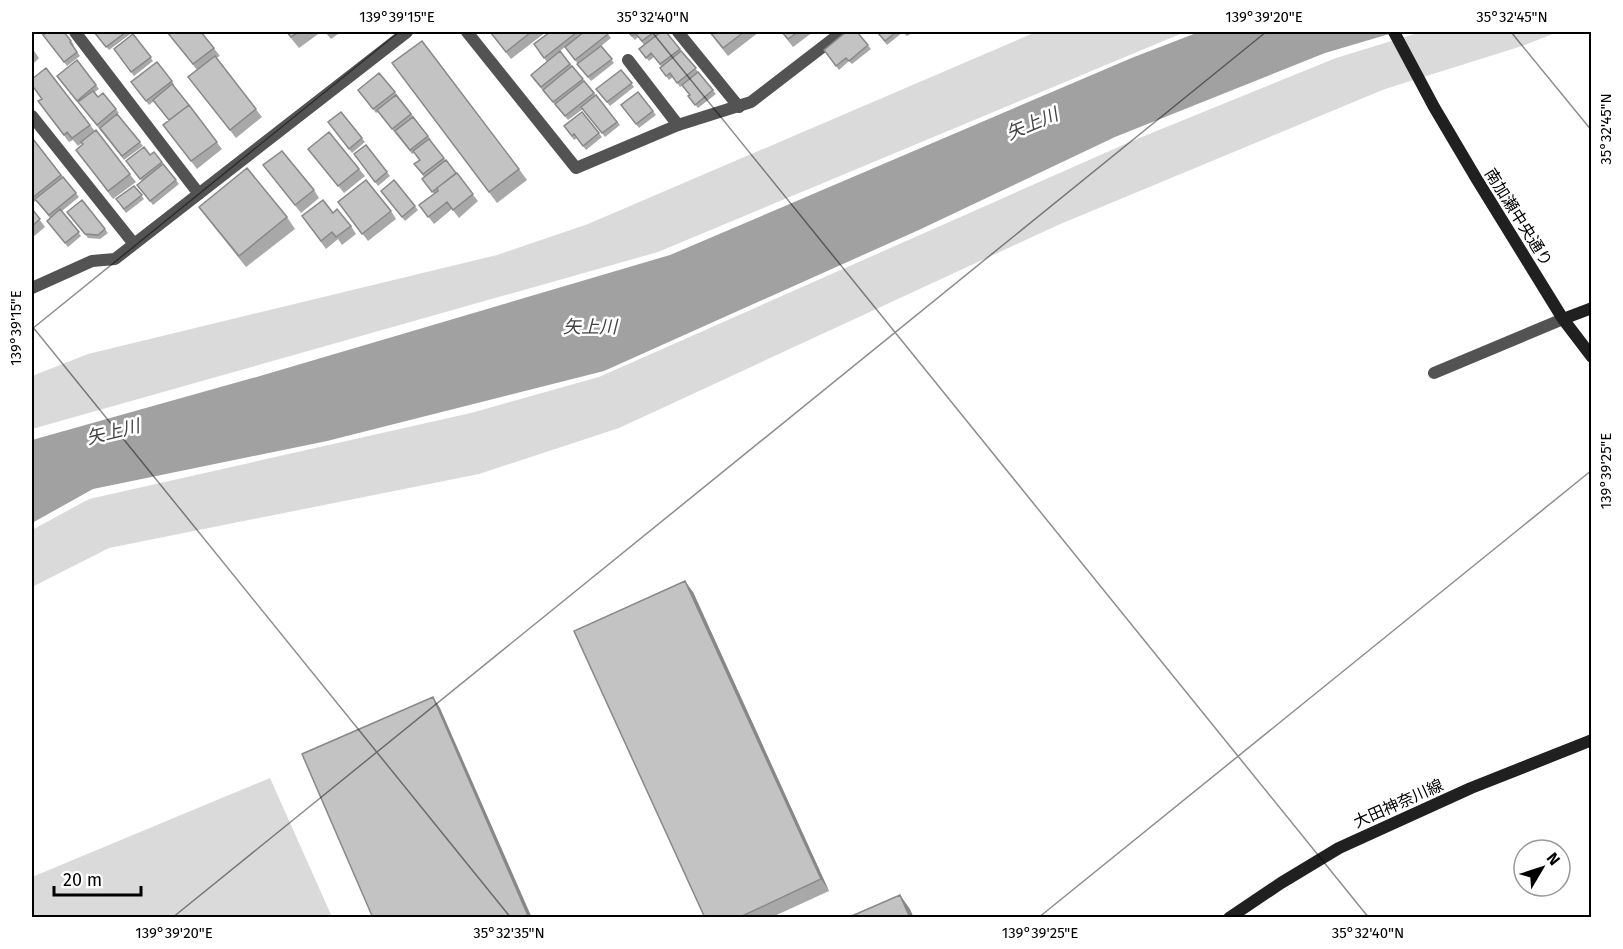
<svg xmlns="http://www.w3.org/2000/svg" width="1623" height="949" font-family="'Fira Sans','Noto Sans JP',sans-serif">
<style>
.green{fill:#dadada}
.water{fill:#a1a1a1}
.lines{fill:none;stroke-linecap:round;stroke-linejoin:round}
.lane{stroke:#535353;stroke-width:12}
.street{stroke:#535353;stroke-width:12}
.secondary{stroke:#202020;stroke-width:12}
.wall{fill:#a8a8a8}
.shaded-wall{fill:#888}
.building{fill:#c3c3c3;stroke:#888;stroke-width:1.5}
.ticks{fill:none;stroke:#000;stroke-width:1.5;stroke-opacity:0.45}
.labels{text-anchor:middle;stroke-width:5;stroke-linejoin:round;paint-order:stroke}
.street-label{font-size:16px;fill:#000;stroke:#fff}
.water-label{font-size:18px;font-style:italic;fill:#424242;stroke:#fff}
.neatline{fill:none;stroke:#000;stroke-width:2}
.ticks-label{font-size:15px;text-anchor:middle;fill:#000}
</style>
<rect width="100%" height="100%" fill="#fff"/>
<path class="green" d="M1036 32H1185L658 252 32 429V376L88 354 497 255 588 224Z
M1421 32H1558L1522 46 1385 89 1058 225 619 428 479 474 109 548 32 587V530L89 499 471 413 599 377 1132 141 1336 58Z
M270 778 332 917H32V877Z"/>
<path class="water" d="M1199 32H1396L1325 53 1115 137 921 229 604 371 327 441 93 489 32 523V440L260 376 670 255 1134 57Z"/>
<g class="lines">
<path class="lane" d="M678 32 739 107
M628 60 678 125
M1434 373 1563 319"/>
<path class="street" d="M75 32 199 194
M467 32 576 168 678 125 751 102 842 32
M32 116 134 244
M32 288 92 261 115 259 407 32"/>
<path class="secondary" d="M1394 32 1434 107 1476 178 1563 319 1592 357
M1563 319 1592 308
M1229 918 1281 883 1339 848 1471 788 1592 740"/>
</g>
<path class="wall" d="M40 32H64L74 45 73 46 80 56 67 66Z
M94 32H133L109 50Z
M164 32H201L220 56 216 58 262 117 236 138 188 77 197 70 168 33 166 34Z
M286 32H321L299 48Z
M325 32H341L331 39Z
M493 32H546L511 59 491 33Z
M550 32H606L611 38 590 55 601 46 614 63 591 81 565 47 560 51 620 125 605 137 583 109 568 120 533 79 547 62 534 44Z
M628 32H666L716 94 698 108 688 96 690 95 683 85 680 87 673 77 669 80 660 68 661 66 654 57 649 61 639 49 644 45 638 37 635 40Z
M709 32H759L728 56Z
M781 32H813L793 47Z
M857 32 871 49 852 64 849 61 839 70 824 50Z
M877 32H914L907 36 903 32 887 45Z
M133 34 153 61 134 76 114 49Z
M32 48 39 58 32 65Z
M77 60 99 89 95 92 98 97 103 93 119 113 117 114 143 146 124 160 57 76Z
M392 63 519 169 527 180 497 203Z
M621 70 634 87 610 106 596 89Z
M172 81 174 85 173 86 222 149 197 169 163 125 169 121 154 101 149 105 131 82Z
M358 90 395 92 431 140 430 141 478 201 459 218 452 209 434 224 419 205 434 194 422 179 424 177 414 164 419 160 414 153 412 154 378 112 376 113Z
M638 92 656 115 639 128 621 105Z
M44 109 90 125 136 182 113 199 76 150 83 144 82 143 78 146 73 140 69 142Z
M341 112 365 142 352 153 328 122Z
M582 112 602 137 586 150 577 138 574 140 564 126Z
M33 139 79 197 62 211 81 236 68 247 47 221 50 218 36 201 34 202 32 199Z
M366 145 390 176 378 186 354 154Z
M308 149 359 169 365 176 344 193Z
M154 152 179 184 153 205 137 185 142 181 126 161 150 155Z
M263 165 314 190 319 198 301 213Z
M394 180 418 210 405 221 381 191Z
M134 186 144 199 126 213 116 199Z
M82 200 108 233 100 239 88 238 67 212Z
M338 202 391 211 396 219 368 241Z
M199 207 287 217 295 229 246 267 207 218Z
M32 209 45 227 32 238Z
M333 213 351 226 356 234 342 245 338 239 326 249 302 216Z
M693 592 829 891 770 918H705Z"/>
<path class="shaded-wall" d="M685 581 693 592 829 891 821 879Z
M433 697 440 708 532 918H529Z
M900 895 910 909 914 918H910Z"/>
<path class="building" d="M47 32H64L71 41 70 42 77 52 64 62 43 35Z
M94 32H126L106 47Z
M167 32H201L214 48 193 64Z
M287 32H299L291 37Z
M493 32H531L506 52 491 33Z
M550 32H577L544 58 534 44Z
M584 32H606L608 34 575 60 565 47Z
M628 32H654L642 41 635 33 632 36Z
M661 32H666L680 49 660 64 651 53 646 58 639 49Z
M710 32H744L723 48Z
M782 32H798L788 39Z
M846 32H857L868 45 849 61 846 58 836 66 824 50Z
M877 32H896L885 41Z
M133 34 151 57 131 72 114 49Z
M422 41 519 169 489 192 392 63Z
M601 46 612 59 588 77 577 64Z
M560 51 570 64 541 87 531 75Z
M681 51 696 68 677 83 670 73 666 76 660 68Z
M215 56 256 109 230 130 188 77Z
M77 60 96 85 77 101 57 76Z
M157 62 172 81 146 101 131 82Z
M572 66 583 79 553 102 543 90Z
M46 68 90 125 72 138 67 132 64 135 38 101 42 99 32 85V79Z
M621 70 632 83 607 102 596 89Z
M698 72 713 90 695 105 688 96 690 95 682 85Z
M379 73 395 92 373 109 358 90Z
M584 81 594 93 565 116 555 104Z
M172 84 189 105 169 120 153 100Z
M93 91 98 97 103 93 116 109 97 125 78 102Z
M638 92 653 111 636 124 621 105Z
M396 95 411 114 392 129 377 110Z
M596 95 617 122 602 133 581 107Z
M189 105 217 142 191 161 163 125Z
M341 112 362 138 349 149 328 122Z
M582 112 599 133 583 146 574 134 572 136 564 126Z
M117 114 140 142 122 156 100 128Z
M413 117 428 136 410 150 395 131Z
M96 130 130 174 108 191 76 150 83 144 81 142Z
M329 132 359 169 338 186 308 149Z
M33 139 61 175 32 198V168L33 166 32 168V140Z
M429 139 444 158 423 174 414 164 420 160 413 151Z
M366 145 387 172 375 182 354 154Z
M144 147 150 155 154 152 162 162 140 179 126 161Z
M282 151 314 190 295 205 263 165Z
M446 160 456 173 432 192 422 179Z
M163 164 176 180 150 201 137 185Z
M247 168 287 217 239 256 199 207Z
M457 173 473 194 453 210 447 202 428 217 419 205 438 191 437 188Z
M63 177 76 193 49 215 35 199Z
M366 180 391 211 362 234 338 202Z
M394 180 415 206 402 217 381 191Z
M134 186 142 195 124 209 116 199Z
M82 200 105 229 98 235 85 234 67 212Z
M323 200 333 213 337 209 351 226 336 237 332 232 321 241 302 216Z
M32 209 40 219 32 226Z
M60 209 79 232 65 243 47 221Z
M685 581 821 879 738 918H705L574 631Z
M433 697 529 918H373L302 754Z
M900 895 910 918H847Z"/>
<path class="ticks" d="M652 32 1369 918M1511 32 1592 131M32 326 511 918M32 329 399 32M172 918 1266 32M1038 918 1592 470"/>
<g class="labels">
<g class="street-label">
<text transform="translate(1519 217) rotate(58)" y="6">南加瀬中央通り</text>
<text transform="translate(1398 803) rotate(-24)" y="6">大田神奈川線</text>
</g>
<g class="water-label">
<text transform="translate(1032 124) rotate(-23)" y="6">矢上川</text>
<text x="590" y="333">矢上川</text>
<text transform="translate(113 432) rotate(-14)" y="6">矢上川</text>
</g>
</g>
<rect width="1623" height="949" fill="none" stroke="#ffffff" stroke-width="66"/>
<g transform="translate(1542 868) rotate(51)"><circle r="28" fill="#ffffff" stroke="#999999" stroke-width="1.5"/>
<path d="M0-4.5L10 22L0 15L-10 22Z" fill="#000000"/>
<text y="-9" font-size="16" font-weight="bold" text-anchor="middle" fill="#000000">N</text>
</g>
<path d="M54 886v9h87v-9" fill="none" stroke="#000000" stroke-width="3"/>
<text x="63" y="886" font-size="18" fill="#000000" stroke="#ffffff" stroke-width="4.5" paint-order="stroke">20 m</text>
<rect x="33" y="33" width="1557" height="883" class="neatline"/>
<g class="ticks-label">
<text x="397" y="22">139°39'15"E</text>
<text x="653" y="22">35°32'40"N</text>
<text x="1264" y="22">139°39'20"E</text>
<text x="1512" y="22">35°32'45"N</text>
<text transform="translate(1606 129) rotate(-90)" y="5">35°32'45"N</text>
<text transform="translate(16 328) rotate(-90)" y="5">139°39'15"E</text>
<text transform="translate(1606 471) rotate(-90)" y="5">139°39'25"E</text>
<text x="174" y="938">139°39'20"E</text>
<text x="509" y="938">35°32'35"N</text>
<text x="1040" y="938">139°39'25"E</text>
<text x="1368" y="938">35°32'40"N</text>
</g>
</svg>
